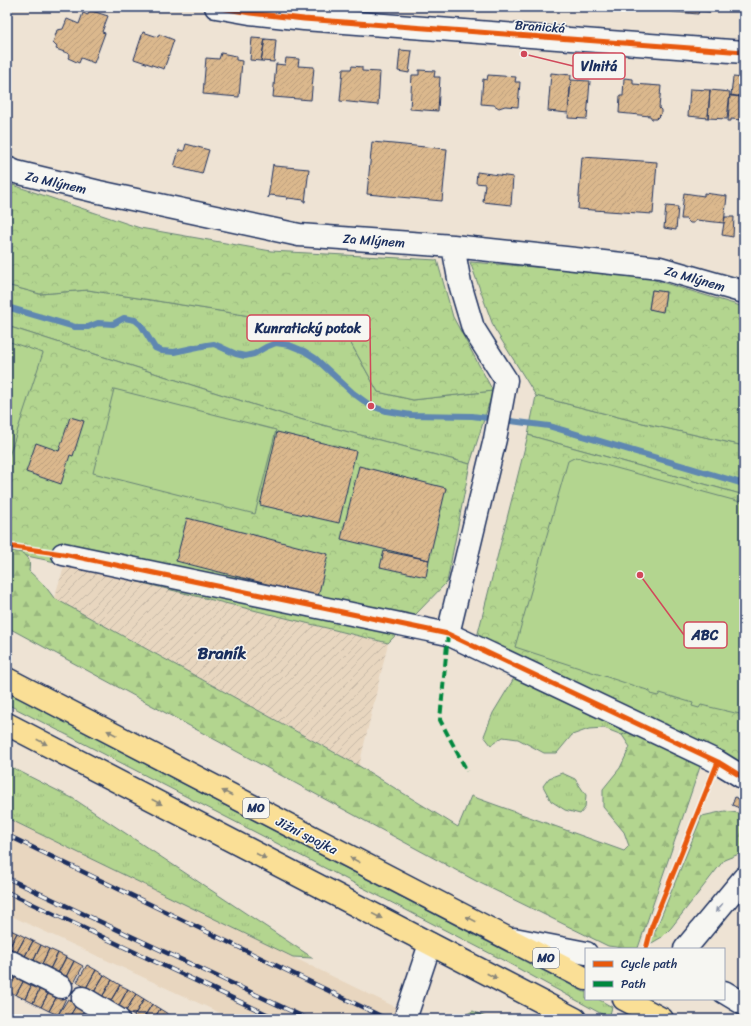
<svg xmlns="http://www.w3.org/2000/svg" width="751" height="1026" font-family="Sriracha,sans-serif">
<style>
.built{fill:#e8d6bf}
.industrial{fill:url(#industrial-furrows)}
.grass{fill:url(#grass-tufts);stroke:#678276}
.forest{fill:url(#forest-firs);stroke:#678276}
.park{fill:url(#park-crowns);stroke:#678276;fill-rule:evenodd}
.pitch{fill:#b3d58f;stroke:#678276}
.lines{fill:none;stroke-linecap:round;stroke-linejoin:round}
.stream{stroke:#5e87b1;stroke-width:6}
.building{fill:url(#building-hatch);stroke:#1b2f5e}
.minor-casing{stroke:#1b2f5e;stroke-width:25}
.highway-casing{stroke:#1b2f5e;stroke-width:25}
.minor{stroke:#f6f6f2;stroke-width:22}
.highway{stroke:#fadf96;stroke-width:22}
.rail-casing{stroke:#1b2f5e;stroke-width:4.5}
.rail{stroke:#f6f6f2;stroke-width:3;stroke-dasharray:9;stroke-linecap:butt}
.quiet{stroke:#00873e;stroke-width:4;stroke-dasharray:8 4;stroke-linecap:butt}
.cycleway-casing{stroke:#f6f6f2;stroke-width:8}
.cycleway{stroke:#e8590c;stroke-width:5}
.oneway{fill:#8a877a}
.oneway2{fill:#8892a8}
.labels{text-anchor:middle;stroke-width:3;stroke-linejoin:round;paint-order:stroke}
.shield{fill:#f6f6f2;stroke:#5d6b8a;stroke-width:1}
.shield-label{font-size:12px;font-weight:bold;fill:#1b2f5e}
.street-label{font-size:13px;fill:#1b2f5e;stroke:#f6f6f2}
.district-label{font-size:17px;font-weight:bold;fill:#1b2f5e;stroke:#f6f6f2}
.leader{fill:none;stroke:#d1495b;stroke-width:1.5}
.callout-dot{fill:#d1495b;stroke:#f6f6f2;stroke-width:1.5}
.callout{fill:#f6f6f2;stroke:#d1495b;stroke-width:1.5}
.callout-label{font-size:14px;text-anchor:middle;font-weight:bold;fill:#1b2f5e}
</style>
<defs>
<pattern id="industrial-furrows" width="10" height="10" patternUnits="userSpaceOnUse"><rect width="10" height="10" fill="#e8d6bf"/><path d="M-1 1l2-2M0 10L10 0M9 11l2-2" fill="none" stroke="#c6b8a7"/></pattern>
<pattern id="grass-tufts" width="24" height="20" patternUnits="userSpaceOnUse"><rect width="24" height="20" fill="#b3d58f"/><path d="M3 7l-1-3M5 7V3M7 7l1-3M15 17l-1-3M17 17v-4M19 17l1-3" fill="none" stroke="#99b77e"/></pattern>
<pattern id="forest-firs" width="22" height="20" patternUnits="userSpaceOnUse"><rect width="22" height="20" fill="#b3d58f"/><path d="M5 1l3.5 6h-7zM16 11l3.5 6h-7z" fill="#99b77e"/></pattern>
<pattern id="park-crowns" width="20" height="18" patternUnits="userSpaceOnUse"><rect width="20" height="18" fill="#b3d58f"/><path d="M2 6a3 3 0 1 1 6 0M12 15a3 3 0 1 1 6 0" fill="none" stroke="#99b77e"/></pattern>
<pattern id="building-hatch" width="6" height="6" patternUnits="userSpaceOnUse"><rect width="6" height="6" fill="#dbb88d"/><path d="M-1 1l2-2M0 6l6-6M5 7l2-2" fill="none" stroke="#bb9e7c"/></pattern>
</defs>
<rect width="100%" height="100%" fill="#eee3d4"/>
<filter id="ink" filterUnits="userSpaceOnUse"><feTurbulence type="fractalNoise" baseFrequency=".025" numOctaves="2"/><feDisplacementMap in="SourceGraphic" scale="8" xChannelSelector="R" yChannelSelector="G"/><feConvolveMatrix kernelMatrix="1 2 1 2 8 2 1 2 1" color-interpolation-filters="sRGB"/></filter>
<g filter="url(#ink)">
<path class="built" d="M7 818 420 1019H233L7 914Z"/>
<path class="industrial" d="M65 564 388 643 359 766 54 598Z"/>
<path class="grass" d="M7 285 40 294 88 290 344 331 378 392 413 400 493 391 470 464 292 417 7 326Z
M536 396 634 421 744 446V495L528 435Z
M516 675 634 730 622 735 604 728 589 729 572 735 557 753H544L518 739 503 737 491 745 484 736 493 713Z
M7 692 584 992H586V999H598L612 1007 609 1018 499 958 7 704Z
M7 765 74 799 313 958 293 957 7 818Z
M562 773 575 779 586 795 585 808 580 814 565 810 551 801 543 786 549 778Z
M473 1011 489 1019H462L461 1017Z"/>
<path class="forest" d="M7 550C22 552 32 553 29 571L45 586 54 598 359 766 458 827 471 796 624 851 629 846 624 832 603 807V789L620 768 630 747 622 735 634 730 701 764 638 948H623L608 946 476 881 7 627Z
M725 811 744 814V852L724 860 671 928 662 937 650 944 702 816Z"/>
<path class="park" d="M7 183 140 228 271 251 437 260 453 317 493 391 413 400 378 392 344 331 88 290 40 294 7 285Z
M470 262 638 275 744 307V446L634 421 536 396 494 328ZM652 290 666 292 663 311 649 309Z
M7 326 292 417 470 464 447 582 388 643 65 564 27 556 22 553 7 550Z
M528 435 744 495V789L701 764 473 653Z"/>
<path class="pitch" d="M7 341 43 353 9 456H7Z
M114 389 276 430 255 514 93 473Z
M576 457 744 503V715L701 705 699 708 692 706 693 703 660 693 658 696 650 694V691L515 647 568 461Z"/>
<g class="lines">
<path class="stream" d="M7 307 75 327H88L98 323 113 324 124 318 135 320 141 325 155 348 162 351 174 352 207 345 214 344 236 354 245 356 254 354 266 347 276 343 289 345 304 351 315 358 353 393 371 406 386 411 411 415 472 416 549 426 744 484"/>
</g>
<path class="building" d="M620 7H665V11L620 8Z
M665 7H712V12L699 11 698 14 665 11Z
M89 10 108 16 102 32 105 33 94 63 81 58 79 63 68 58 70 54 56 49 57 47 53 43 57 30 63 29 67 19 79 24 83 13 88 15Z
M143 32 158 37 159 34 174 40 164 69 134 59Z
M252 38 265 39 261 61 250 60Z
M265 39 276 40 274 62 261 61Z
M400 50 412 51 409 73 398 71Z
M221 53 236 56V60L242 61 239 97 203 94 206 58 219 59Z
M286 58 299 59 298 66 314 67 311 100 273 97 276 64 285 65Z
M352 66 362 67V71L380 72 378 105 340 101 343 69H351Z
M419 70 435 71 434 77H440L438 111 410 109 412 75H419Z
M551 73 571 75 568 113 548 111Z
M488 75 516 77 515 82H520L518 107 505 106 499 108 494 105 481 104 483 79 487 80Z
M733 77 744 78V97L731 96Z
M624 78 633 79V84L661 86 659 108 661 110V114L656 119H652L650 116 619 113 620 96H623Z
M571 80 590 81 587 119 568 118Z
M690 89 710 90 708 118 688 116Z
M710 90 730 92 727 119 708 118Z
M730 95 744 97 742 120 731 119V121H728Z
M372 142 447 149 442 201 367 194Z
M186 144 209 150 202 174 174 167 179 150 184 151Z
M582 157 657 162 653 214 578 209Z
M273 164 274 166 309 169 305 202H304V200L288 198 287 200V197L270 195 268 198Z
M477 172 513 177 511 205 483 202 485 184 476 183Z
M684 193 704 196V193L727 196 724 223 696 220 694 223H690L686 219H681Z
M666 206 678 207 676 230 664 228Z
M725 217H734L733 237 722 235Z
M652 290 666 292 663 312 649 309Z
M70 417 84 421 73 456 70 455 61 484 26 472 36 443 59 451Z
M277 432 356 451 339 523 260 505Z
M359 466 446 488 429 560 341 539Z
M187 518 328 554 318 597 176 561Z
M384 551 429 560 426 577 380 567Z
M735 797 744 801 742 809 732 805Z
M8 929 17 933 8 950 7 931Z
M17 933 25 937 16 954 8 950Z
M25 937 33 941 24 958 16 954Z
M33 941 41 945 33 962 24 958Z
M41 945 49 949 41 966 33 962Z
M49 949 58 953 49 971 41 966Z
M58 953 66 957 57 975 49 971Z
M66 957 74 961 65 979 57 975Z
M74 961 83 966 74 983 65 979Z
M87 965 96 970 86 988 77 982Z
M9 970 17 974 8 991 7 990V973Z
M96 970 104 975 94 992 86 988Z
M17 974 25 978 16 995 8 991Z
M104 975 112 980 102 997 94 992Z
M25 978 33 982 25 999 16 995Z
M112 980 120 985 110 1002 102 997Z
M33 982 41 986 33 1003 25 999Z
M120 985 128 989 118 1007 110 1002Z
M41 986 50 990 41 1007 33 1003Z
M128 989 136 994 126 1011 118 1007Z
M50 990 58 994 49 1011 41 1007Z
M58 994 66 998 58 1015 49 1011Z
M136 994 144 999 134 1016 126 1011Z
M68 999 77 1004 68 1019H63L58 1015Z
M144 999 152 1004 143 1019H139L134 1016Z
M77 1004 85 1009 79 1019H68Z
M152 1004 160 1009 154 1019H143Z
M85 1009 93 1013 89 1019H79Z
M160 1009 168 1014 165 1019H154Z
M168 1014 176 1018V1019H165Z"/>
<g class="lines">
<g class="minor-casing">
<path id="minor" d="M216 7 250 13 304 19 744 52
M7 168 16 172 99 192 299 235 453 246 660 268 744 292
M63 554 448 634 718 762 744 778
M448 634 495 439 506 380 473 328 460 284 453 246
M514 939 586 953
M685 949 744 878
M7 960 61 987
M724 992 744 1004
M83 998 118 1019
M407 1013 430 944"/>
</g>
<g class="highway-casing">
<path id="highway" d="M7 679 586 979
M7 724 575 1019
M624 999 662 1019"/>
</g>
<use href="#minor" class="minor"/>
<use href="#highway" class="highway"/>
<g class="rail-casing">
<path id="rail" d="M7 835 387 1019
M7 878 308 1019
M7 892 277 1019"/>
</g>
<use href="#rail" class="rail"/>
<path class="quiet" d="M448 634 440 720 467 771"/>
<g class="cycleway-casing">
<path id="cycleway" d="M216 7 250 13 304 19 744 52
M7 546 63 554 448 634 718 762 744 778
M646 949 652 926 718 762"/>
</g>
<use href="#cycleway" class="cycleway"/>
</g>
<defs><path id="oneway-solid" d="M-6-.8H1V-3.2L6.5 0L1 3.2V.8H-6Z"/></defs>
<g class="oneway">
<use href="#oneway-solid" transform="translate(112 733) rotate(-153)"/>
<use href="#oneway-solid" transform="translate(42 742) rotate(27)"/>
<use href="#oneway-solid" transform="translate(227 793) rotate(-153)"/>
<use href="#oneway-solid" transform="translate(157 802) rotate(27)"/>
<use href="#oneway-solid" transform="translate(261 856) rotate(27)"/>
<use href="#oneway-solid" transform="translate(355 860) rotate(-153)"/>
<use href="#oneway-solid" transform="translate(377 916) rotate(27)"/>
<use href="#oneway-solid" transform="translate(471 919) rotate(-153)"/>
<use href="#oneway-solid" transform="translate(492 976) rotate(27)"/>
</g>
<use class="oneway2" href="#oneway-solid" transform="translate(719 908) rotate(129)"/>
</g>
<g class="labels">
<g class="shield">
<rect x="243" y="798" width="26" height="20" rx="3"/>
<rect x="533" y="948" width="26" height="20" rx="3"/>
</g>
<g class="shield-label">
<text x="256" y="812">MO</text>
<text x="546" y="962">MO</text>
</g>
<g class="street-label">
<text transform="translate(540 26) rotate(4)" y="5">Branická</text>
<text transform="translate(56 182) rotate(13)" y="5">Za Mlýnem</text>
<text transform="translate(374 240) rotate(4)" y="5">Za Mlýnem</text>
<text transform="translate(695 278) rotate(16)" y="5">Za Mlýnem</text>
<text transform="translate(307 835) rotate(27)" y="5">Jižní spojka</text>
</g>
<g class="district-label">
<text x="222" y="659">Braník</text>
</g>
</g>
<path class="leader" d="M524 54L573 66M371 406L370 328M640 575L684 635"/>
<g class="callout-dot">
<circle cx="524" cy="54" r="4"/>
<circle cx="371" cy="406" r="4"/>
<circle cx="640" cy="575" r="4"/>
</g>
<g class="callout">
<rect x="573" y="53" width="52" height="26" rx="4"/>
<rect x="247" y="315" width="123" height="26" rx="4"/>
<rect x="684" y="622" width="43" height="26" rx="4"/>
</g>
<g class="callout-label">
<text x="599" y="71">Vlnitá</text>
<text x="308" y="333">Kunratický potok</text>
<text x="705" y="640">ABC</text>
</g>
<rect width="751" height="1026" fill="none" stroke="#f6f6f2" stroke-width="24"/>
<rect x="12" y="12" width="727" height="1002" fill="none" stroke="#1b2f5e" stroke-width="1.5" filter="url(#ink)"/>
<rect x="585" y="948" width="140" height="52" fill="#f6f6f2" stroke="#9ea6b7"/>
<rect x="593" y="961" width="20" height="6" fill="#e8590c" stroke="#9ea6b7"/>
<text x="621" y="968" font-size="12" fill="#1b2f5e">Cycle path</text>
<rect x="593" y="981" width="20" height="6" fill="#00873e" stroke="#9ea6b7"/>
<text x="621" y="988" font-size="12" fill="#1b2f5e">Path</text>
</svg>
